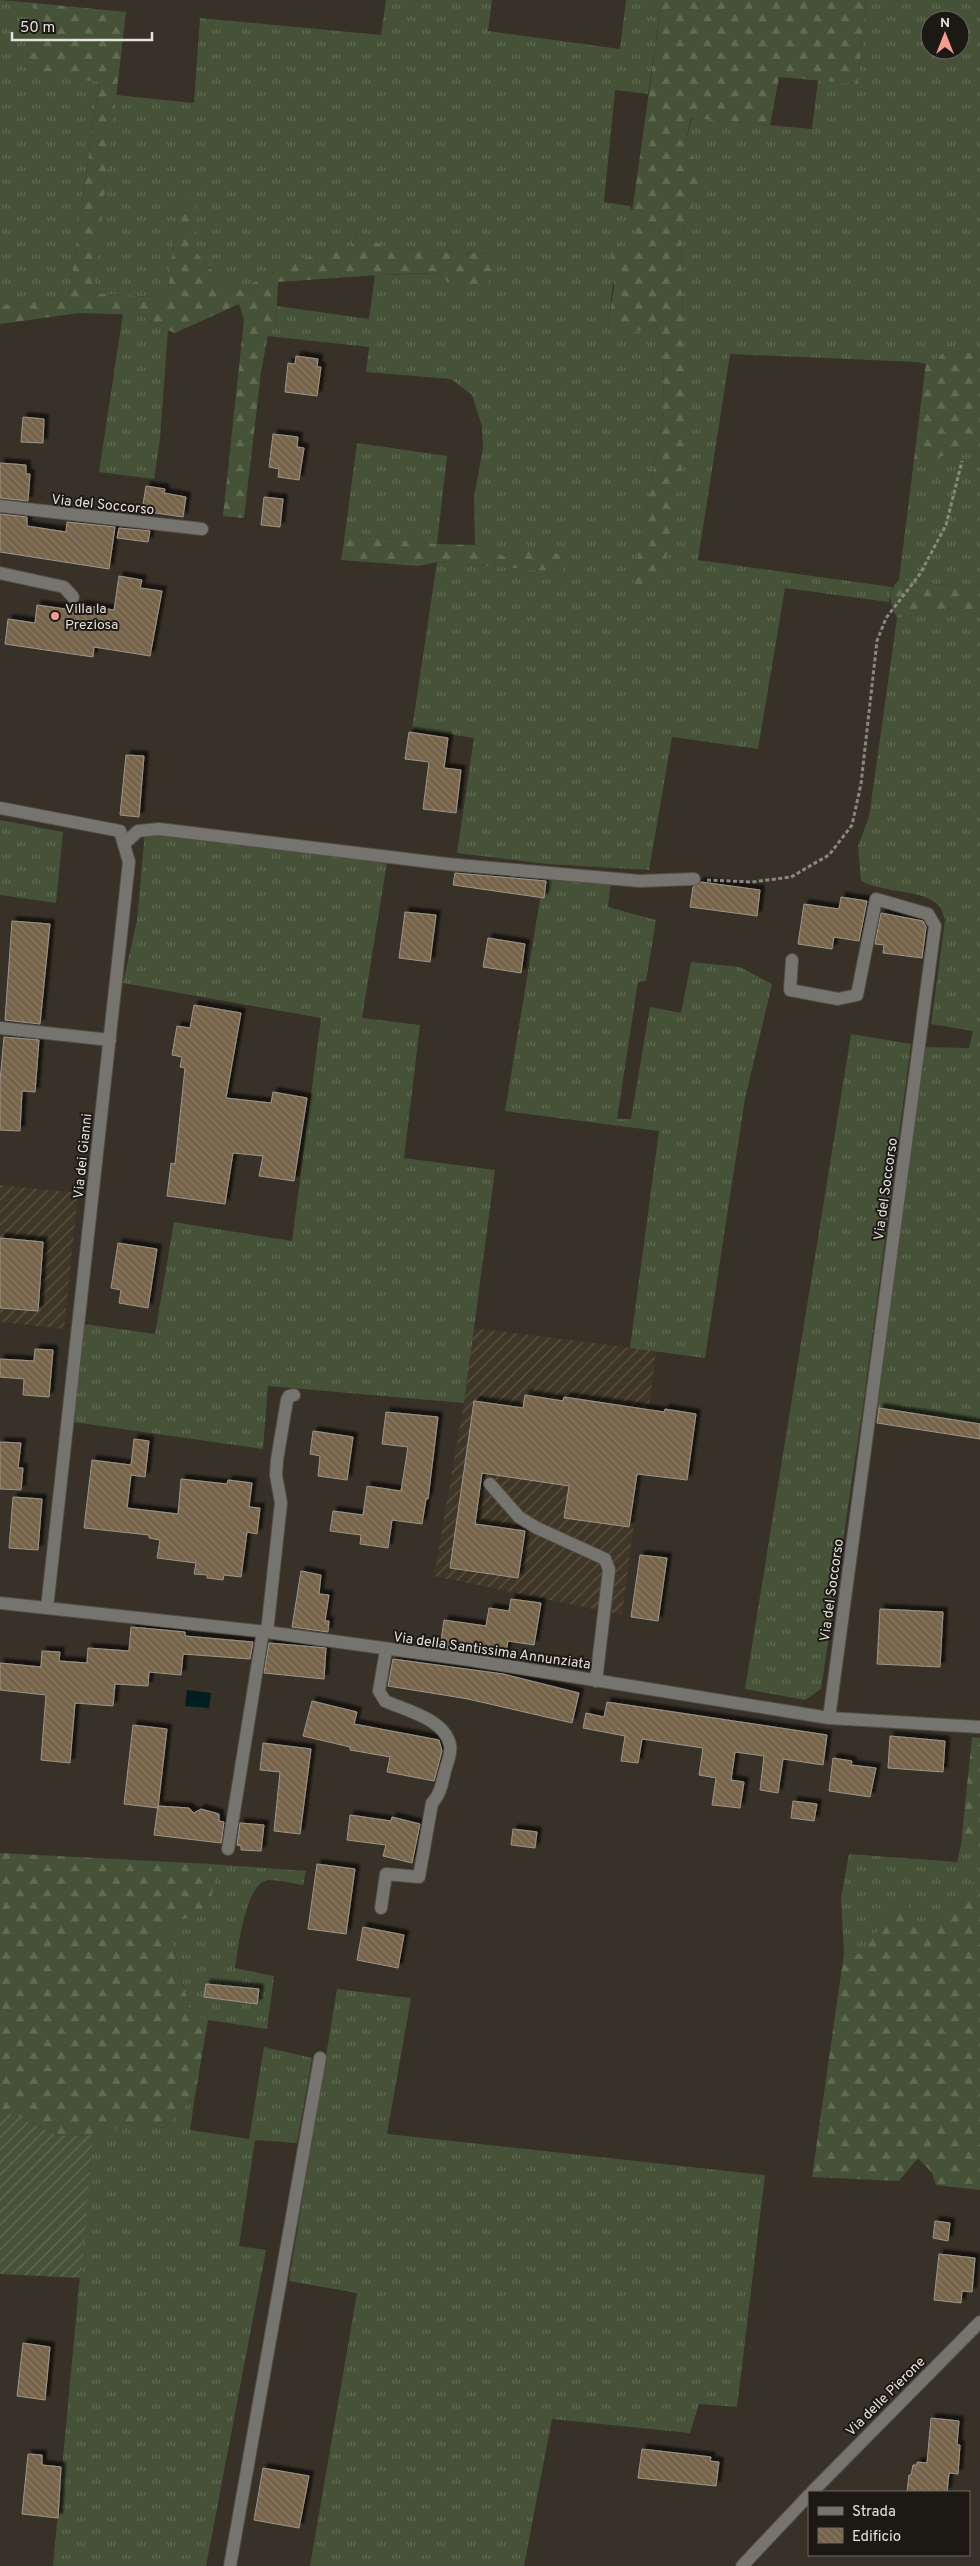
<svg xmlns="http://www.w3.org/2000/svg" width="980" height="2566" font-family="Overpass,sans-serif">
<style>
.industrial{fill:url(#industrial-furrows)}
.grass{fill:url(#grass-tufts);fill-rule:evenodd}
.forest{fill:url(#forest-firs)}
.garden{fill:url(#garden-furrows)}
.water{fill:#011f23}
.building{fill:url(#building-back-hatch);stroke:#9c958a;filter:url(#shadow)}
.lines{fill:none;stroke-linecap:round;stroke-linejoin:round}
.minor-casing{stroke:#534d44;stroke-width:14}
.path{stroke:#8b867e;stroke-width:3;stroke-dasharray:4 2.5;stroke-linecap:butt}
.minor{stroke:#75746e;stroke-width:12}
.poi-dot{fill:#f59c90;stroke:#1c1915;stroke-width:2}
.labels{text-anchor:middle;stroke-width:4;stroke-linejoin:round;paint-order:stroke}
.street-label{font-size:14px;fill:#e4e0da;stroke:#1c1915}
.poi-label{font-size:14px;fill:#e4e0da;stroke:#1c1915;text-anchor:start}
</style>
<defs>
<pattern id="industrial-furrows" width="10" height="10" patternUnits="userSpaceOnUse" patternTransform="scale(1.25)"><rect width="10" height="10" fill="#403627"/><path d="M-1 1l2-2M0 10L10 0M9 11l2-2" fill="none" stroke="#5b5346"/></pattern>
<pattern id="grass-tufts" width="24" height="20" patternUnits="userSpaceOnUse" patternTransform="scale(1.25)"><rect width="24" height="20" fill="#465238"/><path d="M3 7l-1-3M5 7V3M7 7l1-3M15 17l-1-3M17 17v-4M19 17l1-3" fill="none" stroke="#616b54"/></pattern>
<pattern id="forest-firs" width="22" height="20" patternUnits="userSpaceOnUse" patternTransform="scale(1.25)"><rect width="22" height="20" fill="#465238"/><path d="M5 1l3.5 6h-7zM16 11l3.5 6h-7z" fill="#616b54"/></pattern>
<pattern id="garden-furrows" width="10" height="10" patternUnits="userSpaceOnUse" patternTransform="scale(1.25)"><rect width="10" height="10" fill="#465238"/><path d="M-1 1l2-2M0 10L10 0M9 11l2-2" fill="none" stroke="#616b54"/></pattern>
<pattern id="building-back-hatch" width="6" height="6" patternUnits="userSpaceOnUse" patternTransform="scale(1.25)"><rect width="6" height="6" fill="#76644a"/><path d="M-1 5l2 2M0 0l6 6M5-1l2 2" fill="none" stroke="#897a64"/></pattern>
<filter id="shadow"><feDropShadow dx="4.5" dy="-4.5" stdDeviation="1" flood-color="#0009"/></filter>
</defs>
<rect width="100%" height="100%" fill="#373128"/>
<path class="industrial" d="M0 1185 78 1193 64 1329 0 1322Z
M474 1328 656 1351 622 1615 434 1576 464 1403Z"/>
<path class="grass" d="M0 0 34 3 26 73 99 81 69 296 0 306Z
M386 0H492L488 31 620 49 626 0H662L648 94 615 90 604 202 630 206 637 223V245L626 248 614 274 608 325 628 334 656 325 663 345 664 412 633 583 683 320 681 236 696 197 702 173 685 144 692 118 812 129 818 80 858 84 866 0H980V354L944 350 935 366 917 362 730 354 698 560 892 587 889 602 785 588 758 749 672 737 649 870 547 864 457 853 474 738 412 729 437 562 562 572 528 551 504 556 475 545 474 497 483 448 482 426 472 395 451 379 366 372 369 347 267 336 269 329H276L277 306 369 319 375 275 444 273 496 254 386 248 357 232 351 247 297 260 239 290 222 283 196 252V198L180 197 167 298 93 293 116 95 194 103 200 18 381 35ZM930 20H960V50H930Z
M123 314 143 315 153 324 168 330 160 439 154 479 99 472Z
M357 443 447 456 437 544 345 534Z
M980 451V584L971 588 899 580 913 468 952 452Z
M946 609 980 614V1423L873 1408 922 1047 969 1048 973 1031 931 1024 945 921C944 917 942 909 939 906 924 889 882 893 861 881L858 846 869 817 897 618Z
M0 820 63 832 56 903 0 895Z
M145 832 387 862 362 1018 420 1025 404 1158 495 1170 464 1403 268 1386 263 1449 73 1422 84 1324 155 1334 174 1222 292 1241 321 1018 123 983 137 920Z
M544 875 611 881 608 907 656 920 646 981 638 982 617 1119H631L650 1007 681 1013 691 962 740 967 772 984 745 1099 705 1358 630 1348 659 1131 505 1111Z
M851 1034 911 1044 863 1406 821 1689 805 1700 745 1689Z
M961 1845 980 1847V1865L959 1909 923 1939 907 1904 863 1954 844 1953 841 1898 849 1854 957 1862Z
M210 1864 306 1871 303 1885C292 1883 279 1880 268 1880 245 1883 238 1950 235 1968L274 1976 267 2029 208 2020 191 2014 173 1945 155 1926 187 1918 215 1880Z
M337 1989 411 1998 387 2134 765 2175 737 2407 699 2404 690 2433 552 2419 524 2566H310L357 2293 289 2281Z
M264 2047 312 2058 297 2143 255 2140 239 2246 266 2250 206 2566H53L93 2135 134 2122 164 2128 195 2096 190 2130 249 2139Z"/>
<path class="forest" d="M662 0H866L858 84 779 77 770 125 691 118 685 144 702 173 696 197 681 236 683 320 690 420 662 580 649 591H639L633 583 664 412 663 345 656 325 628 334 608 325 614 287 611 251 637 245V223L632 212Z
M34 3 126 12 93 293 167 298 180 196 196 197V252L222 283 239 290 297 260 351 247 357 232 387 248 496 254 488 286 480 289 447 282 443 273 393 274 278 282 276 329H269L261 372 244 518 223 516 244 320 239 304 175 333 153 324 143 315 79 313 0 324V306L69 296 99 82 25 73Z
M944 350 980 354V451L952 452 913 468 926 362 935 366Z
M345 534 437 544 475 545 504 556 540 548 558 554 566 563 562 572 437 562 419 566 341 560Z
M899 580 971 588 980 584V614L946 609 897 618C890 603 886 593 899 580Z
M972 1737 980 1738V1847L961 1845Z
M0 1853 210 1864 215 1880 209 1907 187 1918 155 1926 173 1945 191 2014 208 2020 195 2096 164 2128 134 2122 98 2135 59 2136 10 2113 0 2114Z
M980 1865V2190L936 2185 932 2173 918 2158 899 2181 812 2177 844 1953 863 1954 893 1906 907 1904 923 1938 959 1909Z"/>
<path class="garden" d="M10 2113 59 2136 93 2135 81 2278 0 2274V2114Z"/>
<path class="water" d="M187 1690 211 1693 209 1708 185 1706Z"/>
<path class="building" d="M296 356 318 359 317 367H321L317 396 285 392 288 363 295 364Z
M23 417 44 419 43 443 21 442Z
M273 434 298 437 297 447 304 448 299 480 278 477 279 469 269 467Z
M0 463 26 465V474H30L28 501 0 498Z
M146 486 165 489 164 493 186 497 183 517 142 511Z
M264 497 283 499 280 527 261 525Z
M0 514 27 517V526L66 532 67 522 115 527 109 569 0 552Z
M119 528 150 531 148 542 117 538Z
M119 576 142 580 140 588 162 591 150 656 94 647 93 657 5 644 8 619 35 623 37 605 80 611 81 605 114 610Z
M409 732 448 738 444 768 461 770 456 813 423 809 429 762 405 759Z
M126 755 144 756 139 817 120 815Z
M455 873 546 881 544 898 453 885Z
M701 882 760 890 757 916 690 907 693 887Z
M841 897 867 901 859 941 834 937 832 949 798 944 804 904 839 909Z
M405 912 436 915 430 962 399 958Z
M881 913 923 921 926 927 922 958 883 953 884 945 875 944Z
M12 921 50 924 40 1024 5 1020Z
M488 938 525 944 521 973 483 967Z
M194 1005 241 1013 226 1098 271 1103 273 1092 307 1098 294 1181 259 1176 263 1156 233 1153 225 1204 167 1196 171 1163 175 1164 185 1068 180 1067 182 1057 172 1055 177 1026 190 1028Z
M4 1037 39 1040 35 1092 22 1091 20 1131 0 1130V1081Z
M0 1238 43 1242 38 1311 0 1308Z
M118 1243 157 1249 148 1308 119 1303 121 1290 111 1288Z
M35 1349 53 1350 49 1397 23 1395 24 1379 0 1377V1359L34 1361Z
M525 1395 563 1401 564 1397 664 1412 665 1409 696 1414 687 1480 637 1474 629 1527 564 1518 569 1486 482 1473 475 1524 525 1531 518 1578 450 1568 474 1401 523 1408Z
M879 1408 980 1424V1439L877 1423Z
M386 1412 438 1417 428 1499H426L422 1524 392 1520 388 1548 360 1544 361 1535 330 1531 333 1511 363 1515 367 1486 401 1491 408 1447 382 1444Z
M313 1431 353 1437 347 1480 318 1476 320 1456 310 1454Z
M134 1439 149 1441 145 1477 131 1475 127 1508 178 1514 181 1479 227 1484 228 1480 252 1483 249 1507 260 1508 257 1534 247 1532 241 1577 224 1575 223 1580 207 1578V1575L194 1574 196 1563 157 1558 160 1540 149 1538V1535L84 1528 92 1460 131 1465Z
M0 1442 21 1443 18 1468H23L21 1490 0 1489Z
M13 1497 42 1499 38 1550 9 1548Z
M640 1555 667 1558 658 1621 631 1617Z
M301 1571 321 1575 319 1594 329 1595 325 1621H329L328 1632 292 1627Z
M511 1599 541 1603 534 1645 508 1641 505 1657 440 1648 444 1620 486 1626 489 1608 509 1611Z
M880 1609 943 1612 940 1667 877 1664Z
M131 1627 185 1632V1636L253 1642 250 1659 183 1654 181 1675 149 1672 148 1686 115 1684 113 1706 75 1703 70 1763 41 1760 46 1695 0 1690V1663L41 1667 42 1651 60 1652 59 1661 87 1663 88 1648 129 1651Z
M269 1643 326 1648 324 1679 264 1673Z
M393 1659 503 1674 579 1693 572 1723 468 1699 388 1686Z
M312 1701 357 1712 354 1724 439 1740 442 1751 434 1781 387 1772 390 1757 350 1750V1747L303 1736Z
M607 1702 827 1735 823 1765 783 1759 778 1793 760 1790 764 1756 735 1752 731 1780 744 1782 740 1808 712 1805 716 1778 699 1775 703 1748 642 1739 638 1763 621 1761 625 1736 583 1728 586 1713 604 1717Z
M133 1725 167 1729 158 1808 124 1804Z
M890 1736 945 1741 943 1772 888 1768Z
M263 1743 311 1749 300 1834 274 1831 280 1772 260 1770Z
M833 1758 852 1761 851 1765 876 1768 870 1797 829 1791Z
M793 1801 817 1804 814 1821 791 1818Z
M158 1806 189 1808 194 1813 201 1809 219 1814V1821L224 1822 221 1843 154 1835Z
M350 1815 391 1821 392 1817 420 1824 412 1863 383 1856 386 1845 347 1840Z
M240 1823 264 1825 261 1851 241 1850V1846L237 1845Z
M513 1829 537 1832 535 1848 511 1845Z
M317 1864 355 1869 346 1934 308 1929Z
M363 1927 404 1935 398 1968 357 1960Z
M206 1984 259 1989 257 2004 204 1997Z
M935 2221 950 2223 948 2241 933 2238Z
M939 2254 975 2258 972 2292 962 2291 961 2303 934 2300Z
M23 2343 50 2347 45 2400 17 2396Z
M931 2418 959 2421 957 2445H960L958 2474 949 2473 947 2492H907L909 2475H911L913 2465H917V2462L927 2463Z
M642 2449 711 2457 710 2461 719 2462 716 2486 638 2478Z
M28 2454 42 2455V2465L61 2467 58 2518 22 2514Z
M263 2468 309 2476 299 2528 254 2520Z"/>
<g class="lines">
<g class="minor-casing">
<path id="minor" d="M0 506 202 529
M0 573 64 587 73 597
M0 808 120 831 129 862 47 1608
M124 844 138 831 159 829 447 864 640 881 694 879
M792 960 790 990 838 999 857 995 876 899 928 914 935 926 829 1718
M0 1028 110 1040
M490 1484 519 1517 537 1528 605 1559 609 1570 596 1681
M0 1603 267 1632 470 1660 829 1718 980 1727
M267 1632 281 1503 276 1475 277 1460 287 1400 289 1396 294 1395
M228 1849 263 1631
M381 1908 386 1874 419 1877 432 1803C441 1794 442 1782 445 1771 447 1763 452 1753 450 1745 445 1719 405 1710 385 1701L379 1691 386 1650
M812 2492 980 2322
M230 2566 320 2058
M742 2566 809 2495"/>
</g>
<path class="path" d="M707 880 752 882 791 877 829 855 852 825 861 784 877 641 886 618 920 574 946 525 962 461"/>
<use href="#minor" class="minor"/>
</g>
<circle class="poi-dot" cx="55" cy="616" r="5"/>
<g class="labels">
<g class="street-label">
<text transform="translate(103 504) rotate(6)" y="5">Via del Soccorso</text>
<text transform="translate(82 1156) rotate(-84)" y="5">Via dei Gianni</text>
<text transform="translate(885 1189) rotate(-82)" y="5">Via del Soccorso</text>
<text transform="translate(831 1590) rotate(-82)" y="5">Via del Soccorso</text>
<text transform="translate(492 1650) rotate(8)" y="5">Via della Santissima Annunziata</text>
<text transform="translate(885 2396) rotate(-45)" y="5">Via delle Pierone</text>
</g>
<g class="poi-label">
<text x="65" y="613">Villa la<tspan x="65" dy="16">Preziosa</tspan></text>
</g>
</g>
<rect x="808" y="2491" width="162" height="65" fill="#1c1915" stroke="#6c6964"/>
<rect x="818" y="2507" width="25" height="8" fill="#75746e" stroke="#6c6964"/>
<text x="852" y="2516" font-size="15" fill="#e4e0da">Strada</text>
<rect x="818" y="2528" width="25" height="15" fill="url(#building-back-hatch)" stroke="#6c6964"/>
<text x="852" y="2541" font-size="15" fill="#e4e0da">Edificio</text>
<g transform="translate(945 35)"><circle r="24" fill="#1c1915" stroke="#6c6964"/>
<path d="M0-4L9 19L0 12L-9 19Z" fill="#f59c90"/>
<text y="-8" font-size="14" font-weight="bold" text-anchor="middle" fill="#e4e0da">N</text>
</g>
<path d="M12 32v8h140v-8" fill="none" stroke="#e4e0da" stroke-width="2.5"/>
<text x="20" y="32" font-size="15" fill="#e4e0da" stroke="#1c1915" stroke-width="4" paint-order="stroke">50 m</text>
</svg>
